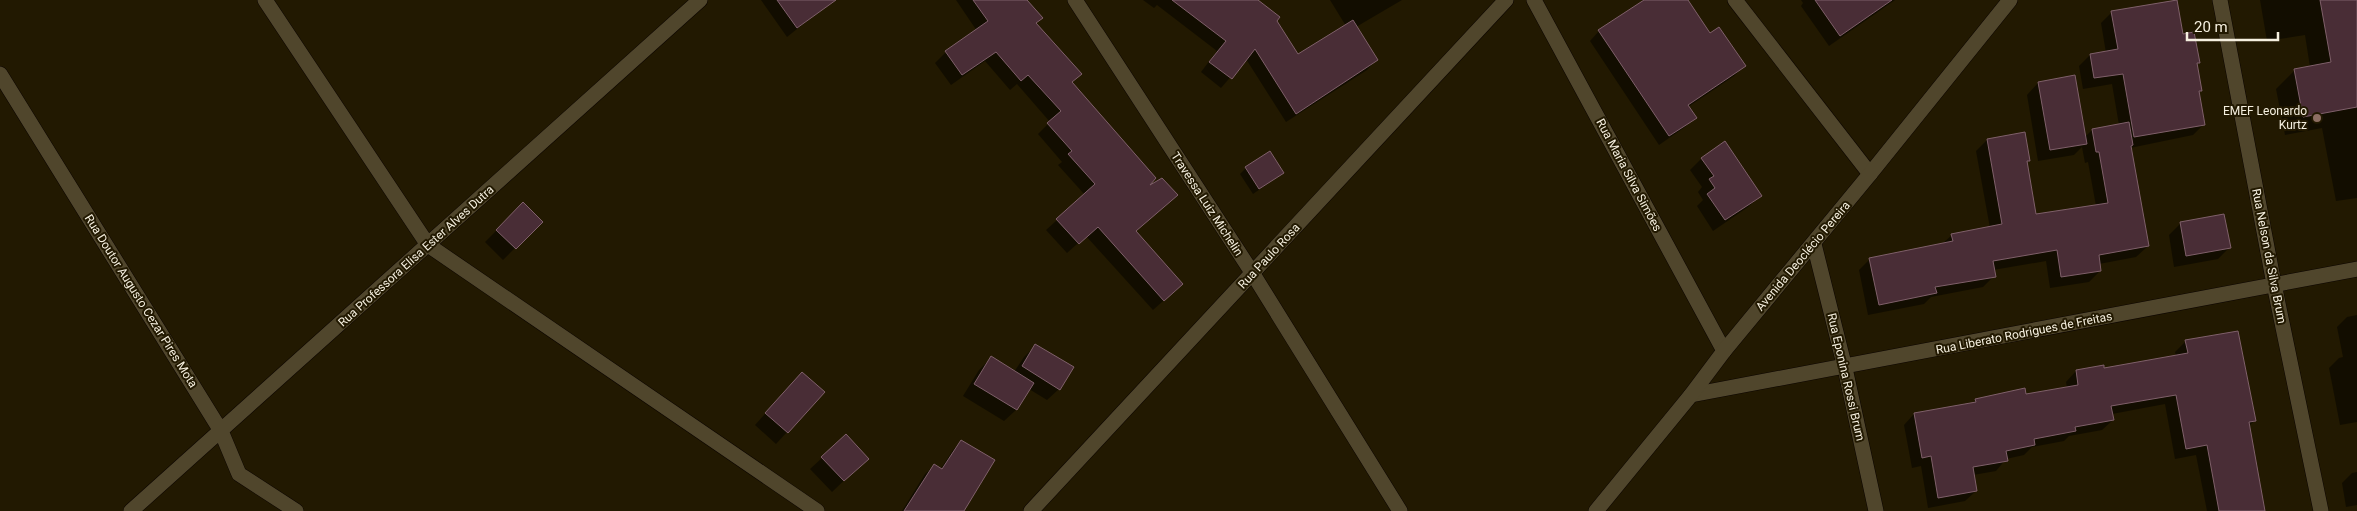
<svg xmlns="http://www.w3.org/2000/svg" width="2357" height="511" font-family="Roboto,sans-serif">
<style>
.shadow{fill:#0007}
.building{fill:#492d36;stroke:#7f606a}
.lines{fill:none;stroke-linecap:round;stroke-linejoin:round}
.minor-casing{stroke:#0c0500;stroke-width:16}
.tertiary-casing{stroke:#0c0500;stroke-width:16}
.minor{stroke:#50462c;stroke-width:15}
.tertiary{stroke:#50462c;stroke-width:15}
.education-dot{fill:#8d6e63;stroke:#221901;stroke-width:2}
.labels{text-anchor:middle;stroke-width:4;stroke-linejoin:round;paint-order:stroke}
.poi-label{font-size:12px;fill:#f6f0e0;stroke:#221901;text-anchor:end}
.street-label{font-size:12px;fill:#f6f0e0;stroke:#221901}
</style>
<rect width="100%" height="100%" fill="#221901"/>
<path class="shadow" d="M761 0H818L817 13 787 37Z
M956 0H1025L1035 24 1071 82 1146 189 1165 205 1135 232 1171 294 1153 310 1086 236 1067 253 1046 230 1085 195 1058 165 1062 162 1038 134 1050 122 1017 84 1010 90 985 61 951 85 935 63 946 52 977 31Z
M1143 0H1256L1275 21 1298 56 1346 26 1330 0H1402L1356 27 1376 60 1367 70 1286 122 1246 59 1221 88 1201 72 1217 51 1157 5 1154 8Z
M1642 0H1686L1710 35 1744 66 1734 76 1688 107 1695 117 1685 127 1659 145 1590 41 1599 31 1643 2Z
M1801 0H1895L1829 46 1801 6 1803 3Z
M2260 0H2357V198L2336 201 2322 128 2285 135 2276 89 2295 70 2310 67 2305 35 2267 41Z
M2112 12 2182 36 2198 63 2196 65 2201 90 2198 93 2204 124 2193 135 2130 148 2148 246 2136 257 2099 264 2100 271 2089 282 2050 288 2046 261 1993 270 1994 276 1983 287 1931 297 1924 304 1868 315 1859 270 1870 259 1942 244 1952 235 1990 228 1976 151 1987 140 2029 160 2026 163 2035 215 2096 206 2088 162 2085 163 2082 147 2074 155 2038 161 2027 95 2038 83 2084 138 2092 130 2119 125 2112 84 2083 89 2079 66 2090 55 2106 53 2101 23Z
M1702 158 1760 196 1748 207 1713 231 1697 206 1703 200 1698 192 1702 187 1690 170Z
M1246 168 1283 173 1253 194 1240 174Z
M523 204 541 222 503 260 485 242Z
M2181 223 2229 248 2218 259 2174 267 2169 235Z
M2357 315V422L2340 425 2329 368 2339 358 2343 357 2337 327 2347 317Z
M2186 341 2255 420 2248 427 2264 511H2207L2196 455 2175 459 2165 404 2112 414 2113 420 2102 430 2069 436 2064 441 2032 447 2024 455 2006 459 1996 471 1973 475 1976 491 1965 501 1928 508 1921 466 1912 468 1904 425 1914 414 1971 404 1976 400 2025 396 2067 388 2066 382 2076 371 2103 370 2176 356 2175 352Z
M1036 345 1059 389 1047 400 1029 389 1016 410 1004 421 963 396 979 370 991 358 1014 372 1024 357Z
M802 373 787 432 776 444 755 425Z
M961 441 958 511H902L925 474 934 466 940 470 953 450Z
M822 458 855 470 832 492 810 469Z
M2357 472V505L2346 507 2342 483 2352 473Z"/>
<path class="building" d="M777 0H836L797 28Z
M973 0H1027L1043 18 1036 23 1082 74 1072 82 1156 178 1150 185 1162 178 1178 195 1136 231 1183 284 1164 301 1098 227 1079 244 1056 219 1095 184 1068 154 1072 151 1047 123 1061 111 1028 75 1021 81 996 52 962 75 945 51 988 21Z
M1172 0H1258L1280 17 1277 21 1298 54 1353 20 1378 60 1296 114 1255 49 1232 79 1209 62 1226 41Z
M1644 0H1688L1710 33 1719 27 1746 66 1688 105 1697 118 1669 136 1598 30Z
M1815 0H1892L1840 36Z
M2177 0 2183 34 2194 32 2200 63H2197L2202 91H2199L2205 125 2134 137 2123 74 2094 78 2090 54 2118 49 2111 11Z
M2320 0H2357V107L2303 117 2294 69 2331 62Z
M2075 75 2087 144 2050 150 2038 82Z
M2129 122 2133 145 2131 146 2149 246 2099 255 2101 271 2061 277 2057 250 1993 261 1996 277 1935 287 1937 293 1879 305 1869 258 1953 241 1951 234 2002 224 1987 139 2025 132 2030 161H2027L2036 214 2108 203 2099 152H2096L2092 129Z
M1725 141 1762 196 1725 220 1707 194 1715 188 1709 179 1714 176 1701 158Z
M1270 151 1284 173 1259 189 1245 167Z
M523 202 543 222 516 249 496 230Z
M2224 214 2231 248 2186 256 2180 222Z
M2238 331 2256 421 2249 422 2265 511H2219L2207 445 2186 449 2176 395 2111 406 2114 420 2075 427 2076 431 2034 439 2035 445 2006 451 2008 461 1973 467 1977 491 1938 498 1931 456 1922 458 1914 413 1976 402 1975 399 2025 388 2026 394 2078 385 2076 370 2104 365V368L2188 353 2185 340Z
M1035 344 1074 367 1060 390 1022 366Z
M991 356 1034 383 1017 410 974 384Z
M802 372 825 392 788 433 765 413Z
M846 434 869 459 844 481 821 457Z
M961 440 995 460 964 511H904L934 464 942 469Z"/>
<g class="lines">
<g class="minor-casing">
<path id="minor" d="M265 0 428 245 817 511
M1075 0 1253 274 1400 511
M1534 0 1724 351
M1735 0 1870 174
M2220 0 2274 284 2321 511
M0 74 221 431 239 474 296 511
M1814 244 1845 368 1876 511
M1691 395 2357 269
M131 511 700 0
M1031 511 1506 0"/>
</g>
<g class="tertiary-casing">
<path id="tertiary" d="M1596 511 1691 395 1724 351 1870 174 2010 0"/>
</g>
<use href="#minor" class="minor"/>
<use href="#tertiary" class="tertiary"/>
</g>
<circle class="education-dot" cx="2317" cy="118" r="5"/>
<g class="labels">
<g class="poi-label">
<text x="2307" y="115">EMEF Leonardo<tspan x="2307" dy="14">Kurtz</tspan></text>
</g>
<g class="street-label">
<text transform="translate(1629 175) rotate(62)" y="4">Rua Maria Silva Simões</text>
<text transform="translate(1207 204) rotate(57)" y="4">Travessa Luiz Michelin</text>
<text transform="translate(416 256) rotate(-42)" y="4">Rua Professora Elisa Ester Alves Dutra</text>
<text transform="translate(1269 256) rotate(-47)" y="4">Rua Paulo Rosa</text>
<text transform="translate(1803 256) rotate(-50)" y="4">Avenida Deoclécio Pereira</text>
<text transform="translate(2269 256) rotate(79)" y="4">Rua Nelson da Silva Brum</text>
<text transform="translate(141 301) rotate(58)" y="4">Rua Doutor Augusto Cezar Pires Mota</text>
<text transform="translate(2024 333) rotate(-11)" y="4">Rua Liberato Rodrigues de Freitas</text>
<text transform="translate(1846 377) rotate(77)" y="4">Rua Eponina Rossi Brum</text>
</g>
</g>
<path d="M2187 32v8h91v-8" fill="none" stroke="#f6f0e0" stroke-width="2.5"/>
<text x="2194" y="32" font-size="15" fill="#f6f0e0" stroke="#221901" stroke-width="4" paint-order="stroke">20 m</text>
</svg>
